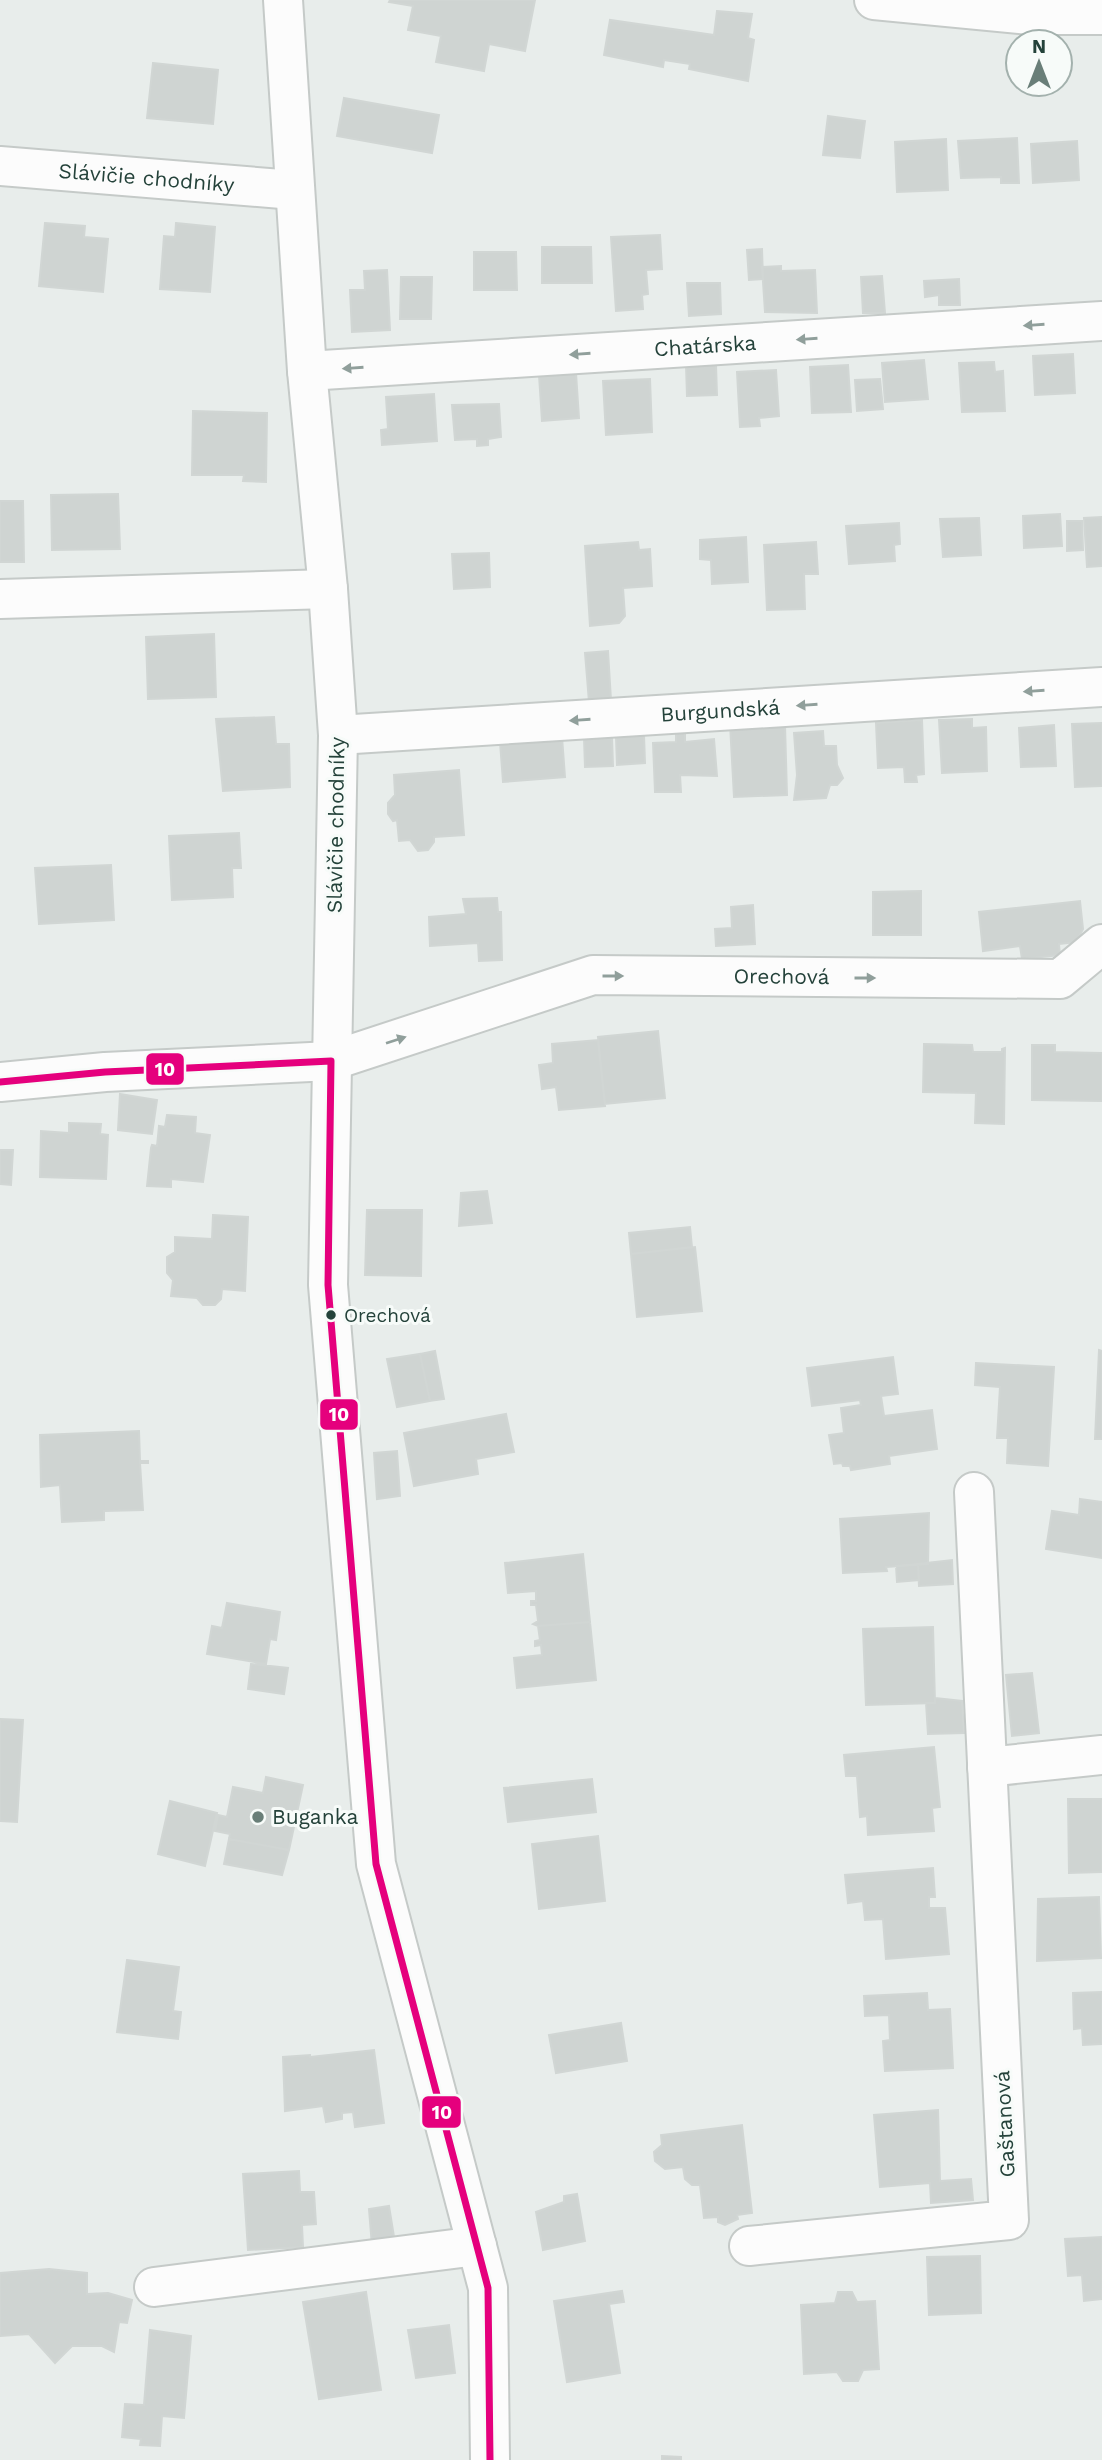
<svg xmlns="http://www.w3.org/2000/svg" width="1102" height="2460" font-family="'Work Sans',sans-serif">
<style>
.building{fill:#cfd4d2;stroke:#d1d6d4;stroke-width:2}
.lines{fill:none;stroke-linecap:round;stroke-linejoin:round}
.minor-casing{stroke:#c5cac8;stroke-width:42}
.minor{stroke:#fcfcfc;stroke-width:38}
.bus-1-casing{stroke:#f7fbf9;stroke-width:12}
.bus-1{stroke:#e5007d;stroke-width:7}
.oneway{fill:#909f9b}
.bus-dot{fill:#24423a;stroke:#f7fbf9;stroke-width:2.5}
.poi-dot{fill:#697e78;stroke:#f7fbf9;stroke-width:2.5}
.labels{text-anchor:middle;stroke-width:6;stroke-linejoin:round;paint-order:stroke}
.bus-label{font-size:19px;fill:#24423a;stroke:#f7fbf9;text-anchor:start}
.street-label{font-size:21px;fill:#24423a;stroke:#f7fbf9}
.poi-label{font-size:21px;fill:#24423a;stroke:#f7fbf9;text-anchor:start}
.line-badge{stroke:#f7fbf9;stroke-width:2.5}
.badge-label{font-size:19px;text-anchor:middle;font-weight:bold;fill:#fff}
</style>
<rect width="100%" height="100%" fill="#e8edeb"/>
<path class="building" d="M390 0H535L525 51 489 44 484 71 436 62 441 36 408 30 413 6 389 2Z
M717 11 752 14 748 38 754 40 748 81 689 69 690 64 664 60 663 67 604 55 610 20 714 35Z
M153 63 218 70 213 124 147 118Z
M344 98 439 115 432 153 337 136Z
M828 116 865 121 860 158 823 155Z
M1017 138 1019 183H1001V177L961 178 958 141Z
M946 139 948 190 897 192 895 142Z
M1077 141 1079 180 1033 183 1031 144Z
M45 223 85 226 84 237 108 239 103 292 39 286Z
M176 223 215 227 210 292 160 289 164 236 175 237Z
M660 235 662 269 646 270 648 294 642 295 643 309 616 311 611 237Z
M542 247H591L592 283H542Z
M762 249 763 279 749 280 747 250Z
M474 252H516L517 290H474Z
M781 266V271L815 270 817 313 765 312 762 267Z
M387 270 390 330 352 332 350 290H365L364 271Z
M882 276 885 313H863L861 277Z
M401 277H432L431 319H400Z
M959 279 960 305H939V295L925 297 924 281Z
M687 283H720L721 314 689 316Z
M1073 354 1075 393 1035 395 1033 356Z
M924 360 928 399 885 402 882 363Z
M994 362 995 372 1003 371 1005 411 962 412 959 363Z
M686 365H716L717 395 687 396Z
M848 365 851 412 812 413 810 367Z
M776 370 779 416 759 418 760 426 740 427 737 372Z
M576 373 579 418 542 421 539 375Z
M650 379 652 432 606 435 603 381Z
M880 379 883 409 857 411 855 380Z
M434 394 437 441 382 445 381 430 388 429 386 397Z
M499 404 501 437 488 439V445L477 446V439L455 440 452 405Z
M193 411 267 413 266 482 243 481 244 475H192Z
M118 494 120 549 52 550 51 495Z
M0 501H23L24 562H0Z
M1060 514 1062 546 1024 548 1023 516Z
M1102 517V566L1087 567 1084 518Z
M979 518 981 555 943 557 940 519Z
M1067 521H1082L1083 550 1067 551Z
M899 523 900 544 894 545 895 561 849 564 846 526Z
M746 537 748 582 712 584 711 560 700 559V540Z
M638 542 639 550 650 549 652 586 623 588 625 616 619 623 590 626 585 546Z
M816 542 818 574H804L805 609 767 610 764 545Z
M489 553 490 587 454 589 452 554Z
M214 634 216 697 148 699 146 637Z
M608 651 611 700 589 702 585 653Z
M274 717 276 744H289L290 787 223 791 216 719Z
M972 719V728L986 727 987 771 942 773 939 720Z
M922 720 924 774 916 775 917 782H905L904 767 878 768 876 723Z
M1102 723V786L1075 787 1072 724Z
M730 724 785 725 787 795 734 797Z
M1054 725 1056 766 1021 767 1019 728Z
M823 731 824 746H836L837 765 843 778 837 785H830L826 798 794 800 797 775 794 733Z
M676 733H685V742L714 739 717 776 680 775 681 792H655L653 743 676 742Z
M644 735 645 763 617 765 616 737Z
M562 737 565 777 503 782 500 742Z
M612 737 613 766 585 767 584 738Z
M459 770 464 835 434 837V842L428 850 418 851 410 840 399 841 397 820 393 821 388 814V803L395 795 394 775Z
M239 833 241 868H232L233 897 172 900 169 836Z
M111 865 114 920 39 924 35 868Z
M921 891V935H873V892Z
M497 898 498 912H501L502 960 479 961 478 943 430 946 429 917 466 914 463 899Z
M1080 901 1083 929 1076 942 1059 944 1060 955 1022 959 1020 946 983 951 979 912Z
M753 905 755 944 716 946 715 929 732 928 731 907Z
M658 1031 665 1098 605 1104 598 1037Z
M598 1040 605 1106 559 1110 556 1087 542 1089 539 1065 553 1063 552 1044Z
M924 1044 972 1045 973 1052H1002V1049L1005 1048 1004 1124 975 1123 976 1093 923 1092Z
M1032 1045H1055V1052L1102 1053V1101L1032 1100Z
M120 1094 157 1100 152 1134 118 1130Z
M167 1115 196 1117 195 1133 210 1135 203 1182 171 1179V1187L147 1186 151 1148 152 1145 157 1146 159 1126 165 1127Z
M69 1123 101 1124 100 1134 108 1135 106 1179 40 1177 41 1131 69 1133Z
M0 1150H13L11 1185 0 1184Z
M487 1191 492 1223 459 1226 461 1193Z
M367 1210H422L421 1276 365 1275Z
M213 1215 248 1217 245 1291 222 1289 221 1299 215 1305H203L197 1298 171 1296 173 1280 167 1273V1257L175 1252V1237L212 1239Z
M690 1227 692 1247 631 1254 629 1233Z
M695 1247 702 1311 637 1317 631 1254Z
M1099 1350 1102 1351V1439H1095Z
M435 1351 444 1399 430 1401 420 1354Z
M420 1354 430 1401 397 1407 387 1359Z
M893 1357 898 1394 881 1396 884 1416 932 1410 937 1449 889 1456 890 1464 851 1470 850 1466H843L842 1463 834 1464 829 1435 844 1433 841 1408 861 1405 860 1400 812 1406 807 1368Z
M976 1363 1054 1367 1048 1466 1007 1463 1008 1438H997L1000 1387 975 1385Z
M506 1414 514 1452 476 1459 478 1474 414 1486 404 1433Z
M139 1431 140 1461H148V1463H140L143 1510 104 1511V1520L62 1522 60 1485 41 1487 40 1435Z
M397 1451 400 1496 377 1499 374 1453Z
M1080 1499 1102 1502V1558L1046 1549 1052 1511 1079 1515Z
M929 1513 928 1564 886 1567 887 1571 843 1573 840 1519Z
M583 1554 590 1622 538 1626 533 1624 538 1621 536 1605H531V1601H536V1591L508 1593 505 1563Z
M952 1560 953 1584 919 1586 918 1564Z
M918 1564 919 1580 897 1582 896 1566Z
M227 1603 280 1612 276 1640 270 1639 266 1664 207 1654 212 1626 222 1628Z
M590 1622 596 1680 517 1688 514 1658 542 1655 541 1645 535 1646V1641L540 1640 538 1626Z
M933 1627 935 1703 866 1705 863 1629Z
M251 1664 288 1668 284 1694 248 1689Z
M1032 1673 1039 1733 1012 1736 1006 1675Z
M935 1698 962 1701 964 1733 928 1734 926 1703H935Z
M0 1719 23 1720 17 1822 0 1821Z
M934 1747 940 1807 932 1808 934 1831 868 1835 867 1816 860 1817 857 1776H846L844 1755Z
M266 1777 303 1785 289 1850 229 1839 230 1834 215 1831 218 1815 227 1817 233 1787 263 1793Z
M592 1779 596 1812 508 1822 504 1788Z
M1068 1799H1102V1872L1069 1873Z
M170 1801 217 1813 205 1866 158 1854Z
M598 1836 605 1901 539 1909 532 1844Z
M229 1839 289 1850 282 1875 224 1864Z
M933 1868 935 1897H929V1908H945L949 1954 886 1959 883 1919 865 1920 863 1901 848 1903 845 1875Z
M1099 1897 1101 1958 1037 1961 1038 1899Z
M127 1960 179 1967 173 2011 181 2012 178 2039 117 2032Z
M1102 1992V2044L1083 2045 1082 2028 1074 2029 1073 1993Z
M927 1993 928 2010 950 2009 953 2068 885 2071 883 2041 890 2040 889 2015 865 2016 864 1996Z
M621 2023 627 2061 556 2073 549 2035Z
M374 2050 384 2123 355 2127 353 2112 342 2113V2119L326 2122 323 2106 285 2111 283 2057 310 2055V2057Z
M938 2110 940 2181 971 2179 973 2200 931 2203 930 2183 880 2187 874 2115Z
M742 2125 752 2213 737 2215 738 2219 725 2225 718 2222V2217L704 2218 700 2185H692L685 2179 683 2167 665 2169 655 2161 654 2152 662 2145 661 2135Z
M299 2171 300 2192H314L316 2224 302 2225 303 2247 248 2250 243 2174Z
M577 2194 585 2241 543 2250 536 2212 564 2202V2196Z
M389 2206 395 2243 372 2246 369 2209Z
M1102 2237V2299L1084 2301 1082 2275 1068 2276 1065 2239Z
M980 2256 981 2313 929 2315 927 2257Z
M49 2269 87 2273V2294L108 2293 132 2300 127 2323 119 2322 114 2352 102 2346H72L55 2363 29 2334 0 2336V2273Z
M622 2291 624 2302 609 2304 620 2373 567 2382 554 2301Z
M366 2292 381 2390 319 2399 303 2302Z
M838 2292H852L857 2302 875 2301 879 2369 863 2370 858 2381H843L837 2372 804 2374 801 2305 835 2303Z
M449 2325 455 2373 416 2378 408 2330Z
M150 2330 191 2336 184 2418 162 2416 160 2446 140 2445 141 2439 122 2437 125 2404 144 2405Z
M662 2456 681 2457V2460H662Z"/>
<g class="lines">
<g class="minor-casing">
<g id="minor">
<path d="M283 0 307 371 328 589 338 735 328 1285 376 1864 488 2288 490 2460"/>
<path d="M874 0 1029 15H1102"/>
<path id="s1" d="M0 166 294 190"/>
<path id="s2" d="M307 371 1102 321"/>
<path d="M0 599 328 589"/>
<path id="s3" d="M338 735 1102 687"/>
<path id="s4" d="M0 1082 105 1072 331 1061 593 975 1060 979 1102 944"/>
<path d="M987 1767 1102 1755"/>
<path d="M749 2246 1009 2220 974 1492"/>
<path d="M154 2287 477 2246"/>
</g>
</g>
<use href="#minor" class="minor"/>
<g class="bus-1-casing">
<path id="bus-1" d="M331 1061 328 1285 376 1864 488 2288 490 2460
M0 1082 105 1072 331 1061"/>
</g>
<use href="#bus-1" class="bus-1"/>
</g>
<defs><path id="oneway-solid" d="M-6-.8H1V-3.2L6.5 0L1 3.2V.8H-6Z" transform="scale(1.75)"/></defs>
<g class="oneway">
<use href="#oneway-solid" transform="translate(1034 325) rotate(176)"/>
<use href="#oneway-solid" transform="translate(807 339) rotate(176)"/>
<use href="#oneway-solid" transform="translate(580 354) rotate(176)"/>
<use href="#oneway-solid" transform="translate(353 368) rotate(176)"/>
<use href="#oneway-solid" transform="translate(1034 691) rotate(176)"/>
<use href="#oneway-solid" transform="translate(807 705) rotate(176)"/>
<use href="#oneway-solid" transform="translate(580 720) rotate(176)"/>
<use href="#oneway-solid" transform="translate(613 976)"/>
<use href="#oneway-solid" transform="translate(865 978)"/>
<use href="#oneway-solid" transform="translate(396 1040) rotate(-18)"/>
</g>
<circle class="bus-dot" cx="331" cy="1315" r="6"/>
<circle class="poi-dot" cx="258" cy="1817" r="7"/>
<g class="labels">
<g class="bus-label">
<text x="344" y="1322">Orechová</text>
</g>
<g class="street-label">
<text dy="7" stroke="none"><textPath href="#s1" startOffset="147">Slávičie chodníky</textPath></text>
<text dy="7" stroke="none"><textPath href="#s2" startOffset="399">Chatárska</textPath></text>
<text dy="7" stroke="none"><textPath href="#s3" startOffset="383">Burgundská</textPath></text>
<text transform="translate(336 825) rotate(-89)" y="7">Slávičie chodníky</text>
<text dy="7" stroke="none"><textPath href="#s4" startOffset="796">Orechová</textPath></text>
<text transform="translate(1005 2124) rotate(-93)" y="7">Gaštanová</text>
</g>
<g class="poi-label">
<text x="272" y="1824">Buganka</text>
</g>
</g>
<g class="line-badge">
<rect x="145" y="1052" width="40" height="34" rx="7" fill="#e5007d"/>
<rect x="319" y="1398" width="40" height="33" rx="7" fill="#e5007d"/>
<rect x="421" y="2095" width="41" height="34" rx="7" fill="#e5007d"/>
</g>
<g class="badge-label">
<text x="165" y="1076">10</text>
<text x="339" y="1421">10</text>
<text x="442" y="2119">10</text>
</g>
<g transform="translate(1039 63)"><circle r="33" fill="#f7fbf9" stroke="#a3b1ad" stroke-width="2"/>
<path d="M0-5L12 26L0 18L-12 26Z" fill="#697e78"/>
<text y="-10" font-size="19" font-weight="bold" text-anchor="middle" fill="#24423a">N</text>
</g>
</svg>
